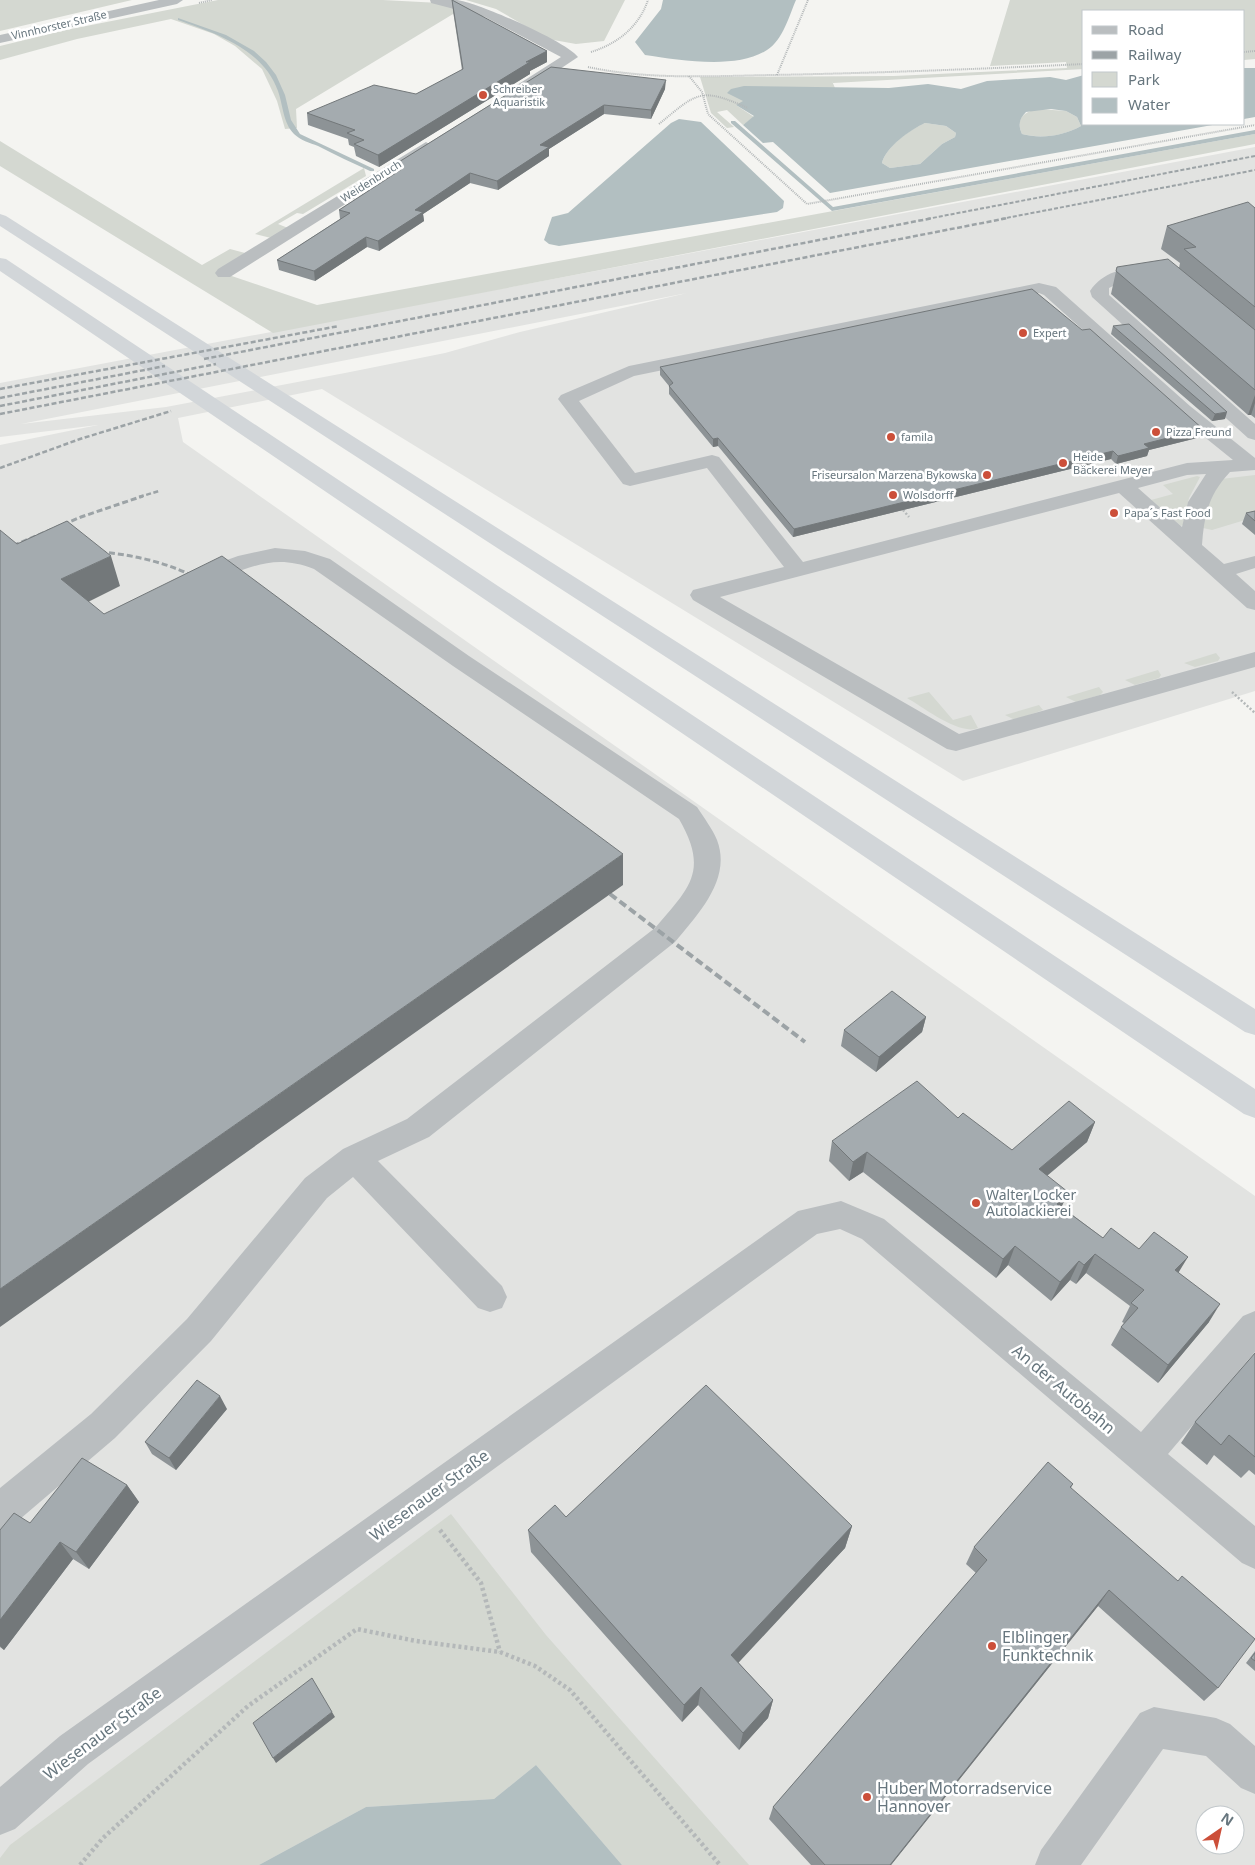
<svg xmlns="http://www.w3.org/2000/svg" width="1255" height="1865" font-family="'Noto Sans',sans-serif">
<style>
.built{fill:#e2e3e1;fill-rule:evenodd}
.green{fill:#d4d8d1}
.water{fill:#b2bfc1;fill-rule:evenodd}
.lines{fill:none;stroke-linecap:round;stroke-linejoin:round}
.stream{fill:#b2bfc1;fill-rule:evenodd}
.path-far2{stroke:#b4b8b9;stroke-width:2;stroke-dasharray:1 1;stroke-linecap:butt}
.path-far1{stroke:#b4b8b9;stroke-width:2.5;stroke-dasharray:2 2;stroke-linecap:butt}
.path{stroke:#b4b8b9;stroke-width:4.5;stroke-dasharray:3 3;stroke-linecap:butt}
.minor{fill:#babec0;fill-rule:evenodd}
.highway{fill:#d2d6d9;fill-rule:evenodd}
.rail-far3{stroke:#9ca3a6;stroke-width:2;stroke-dasharray:4 2;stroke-linecap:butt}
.rail-far2{stroke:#9ca3a6;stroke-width:2.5;stroke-dasharray:5 2.5;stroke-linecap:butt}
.rail-far1{stroke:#9ca3a6;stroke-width:3;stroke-dasharray:6 3;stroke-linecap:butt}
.rail{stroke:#9ca3a6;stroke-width:4;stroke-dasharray:8 4;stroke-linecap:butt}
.wall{fill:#8d9396}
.shaded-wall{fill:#73787a}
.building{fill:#a4abaf;stroke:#73787a}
.poi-dot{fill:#cc4f39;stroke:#fff;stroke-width:2}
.labels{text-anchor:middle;stroke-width:5;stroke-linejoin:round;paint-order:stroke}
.far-street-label{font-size:11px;fill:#67767e;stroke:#fff}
.far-poi-label{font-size:11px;fill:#67767e;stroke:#fff;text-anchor:start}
.poi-label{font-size:14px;fill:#67767e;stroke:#fff;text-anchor:start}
.near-street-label{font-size:16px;fill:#67767e;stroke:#fff}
.near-poi-label{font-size:16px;fill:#67767e;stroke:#fff;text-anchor:start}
</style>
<rect width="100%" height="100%" fill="#f4f4f1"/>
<path class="built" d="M1255 147V691L963 781 322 389 178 418 183 442 1255 1196V1865H0V445L98 425 0 437V383ZM687 293 520 332 445 353 345 373 166 407 21 424ZM1205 1815H1235V1845H1205Z"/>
<path class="green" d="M0 0H132L0 31Z
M218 0H383L440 3 463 8 296 109 297 128 285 129 277 101 262 69 235 46 214 34 171 19 77 39 0 60V46L66 30Z
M466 0H625L604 41 576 44 548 39 496 9Z
M1010 0H1255V59L1244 60V11H1084V69L833 83 832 81 835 88H816L736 105 754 117 743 125 727 110 717 112 734 127 727 128 711 113 700 77 894 76 1067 68 1066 62 990 66Z
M1039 109 1066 111 1077 117 1081 126C1063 136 1042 139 1022 134 1015 119 1024 111 1039 109Z
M925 123 946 126 956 133 955 137 942 144 920 164 890 168 882 163C886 147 909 130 925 123Z
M1255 134V144L273 333 0 166V141L202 265 230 249 245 253 217 271 317 305Z
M364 168 366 176 303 214 297 213 278 224 288 228 271 238 255 234Z
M1255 475V517L1212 530 1203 528 1206 499 1221 479Z
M1197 476 1200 477 1189 498 1183 525 1181 526 1151 500 1173 494 1163 485Z
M1216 653 1220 658 1218 661 1195 667 1184 663Z
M1158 670 1161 675 1159 678 1135 685 1125 680Z
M1099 687 1103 692 1100 695 1076 702 1066 697Z
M929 692 953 720 971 715 978 728C960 736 923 707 907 698Z
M1039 705 1043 710 1015 720 1005 715Z
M451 1514 546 1635 749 1865H622L536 1765 494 1799 366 1807 259 1865H0V1858L10 1845Z"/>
<path class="water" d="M663 0H796C789 16 783 40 767 50 737 70 679 60 645 55L635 42 661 9Z
M1244 68H1255V117L1244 119Z
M1084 75V124H1218L830 193 773 142 763 143 743 125 754 116 736 105 743 101 727 93 731 89 744 86 889 88 928 84 961 89 987 81 1050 77 1066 80ZM1051 109 1066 111 1077 117 1081 126C1063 136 1041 139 1022 134 1018 125 1019 119 1026 112ZM925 123 946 126 956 133 955 137 942 144 920 164 890 168 882 163C886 147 910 130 925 123Z
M679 119 701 122 784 201 783 208 777 212 559 246 549 244 544 240 552 217 568 213 671 123Z
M536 1765 622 1865H259L366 1807 494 1799Z"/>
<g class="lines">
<path class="stream" d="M178 18 226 35 254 51 266 62 276 75 285 95 291 120 300 134 374 169V171H370C353 163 335 155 318 146 310 143 300 140 294 134 283 123 283 105 278 91 263 49 217 34 178 20Z
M731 121H735L833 207 1255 130V134L832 211 731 123Z"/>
<path class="path-far2" d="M199 3 212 0
M591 52C617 44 639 27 648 0
M1244 52 1255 51
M588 67C648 80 712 76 773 75 877 73 980 69 1084 64
M777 75 808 0
M689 76 702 92 708 114 807 204 1255 125
M659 124C698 92 700 87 748 108"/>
<path class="path-far1" d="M903 510 909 517
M1232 692 1255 713"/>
<path class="path" d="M440 1530 481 1583 500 1652
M80 1865 103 1838 248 1706 357 1629 416 1641 500 1652 535 1666 570 1690 720 1865"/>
<path class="minor" d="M159 0H183L177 4 0 43V35Z
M430 0C438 0 448 0 457 0 477 2 567 42 578 57L527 91H517L515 88 517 85 561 57 485 17 431 3Z
M426 142 434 147 431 150 230 277H218L215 273 218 269Z
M1144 266 1157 267 1160 271 1157 275 1127 279 1109 288V295L1255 424V440L1248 438 1092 297 1090 291C1103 272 1123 268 1144 266Z
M1039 283 1056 287 1190 406 1255 458V470L1230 472C1209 494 1204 515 1202 545L1224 564 1255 556V568L1236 574 1255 591V610L1247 608 1119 493 720 597 959 734 1255 652V667L956 751 947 749 693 600 690 595 693 590 784 567 707 468 630 486 623 484 558 399 561 395 629 366ZM1039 293 1044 295 1176 414 1233 460 1187 463 803 562 719 457 712 455 635 473 579 401 634 376ZM1206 474 1188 502 1182 527 1138 488 1187 475Z
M275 548 305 551 330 559 469 656 697 807C704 818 712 828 717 840 732 879 698 914 675 942L429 1137 378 1161 502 1286 507 1297 502 1308 490 1312 478 1308 353 1177 327 1198 211 1341 115 1438 13 1525 0 1530V1488L91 1414 187 1319 305 1178 343 1149 407 1119 655 928C690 887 709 871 679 819L453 666 314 569C267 550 243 574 199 585L191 583 188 578 191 573 238 556Z
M841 1201 884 1219 1141 1432 1243 1316 1255 1311V1352L1168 1454 1255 1526V1569L1242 1563 862 1239 840 1229 817 1234 88 1764 15 1829 0 1835V1787L60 1736 798 1211Z
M1154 1707 1216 1718 1230 1724 1255 1746V1794L1241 1788 1206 1756 1163 1749 1081 1865H1035L1041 1850 1140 1713Z"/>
<path class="highway" d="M0 214 6 216 1255 1009V1035L1245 1032 0 226Z
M0 258 6 259 1255 1089V1118L1244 1114 0 271Z"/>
<path class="rail-far3" d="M927 219 1255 156
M1001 219 1255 170"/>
<path class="rail-far2" d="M204 359 933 218
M0 389 339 326
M0 398 165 366
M0 406 216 364
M0 414 1008 218
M0 468 80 439 171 411
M139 497 159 491"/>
<path class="rail-far1" d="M5 549 81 517 143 496
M91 551C129 554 165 561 199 579"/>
<path class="rail" d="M610 894 805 1042"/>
</g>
<path class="wall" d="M452 0 547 51V62L530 71V74L379 167 356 156 354 147 349 145 348 139 308 125 307 113 416 94 462 70 453 11Z
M551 67 665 89 651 119 604 114 549 149V156L498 190 470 183 423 214 424 221 379 251 367 247 315 281 279 270 277 260 340 219 339 210 395 173 394 165Z
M1255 208V418L1251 415H1248L1111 294 1117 267 1179 268 1180 263 1161 249 1167 226Z
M1113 326 1225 419 1212 421 1111 334Z
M660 367 1201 437 1149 450 1147 456 1116 464 1111 459 793 537 718 446 713 447 669 394V386L660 375Z
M1255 511V535L1242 524 1246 513Z
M926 1017 922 1032 876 1072 841 1046 844 1030Z
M958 1118 1012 1150 1095 1122 1087 1142 1047 1176 1062 1207 1103 1238 1139 1249 1179 1273 1209 1322 1158 1383 1111 1345 1121 1327 1124 1323 1122 1322 1130 1306 1086 1273 1076 1284 1070 1280 1051 1301 1008 1265 996 1278 863 1172 849 1181 829 1161 832 1141Z
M1255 1353V1475L1249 1470 1241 1478 1214 1455 1207 1465 1181 1443 1195 1422Z
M227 1409 176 1470 152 1454 145 1442Z
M1073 1484 1071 1488 1218 1688 1204 1701 1098 1606 891 1865H811L769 1819 773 1807 976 1573 966 1564 974 1547Z
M127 1485 139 1502 89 1569 73 1559 4 1650 0 1647V1530L30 1523Z
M566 1517 852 1526 845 1548 738 1662 773 1700 768 1718 739 1750 698 1705 682 1722 531 1552 528 1530Z
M1255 1651V1671L1246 1663Z"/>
<path class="shaded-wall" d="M547 51V62L530 71V74L379 167 378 155 526 62Z
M666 80 665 89 651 119V110Z
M604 105V114L549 149V156L498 190 497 181 540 145Z
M470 173V183L423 214 424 221 379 251 378 241 415 210Z
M366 237 367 247 315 281 314 271Z
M1255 395V403L1251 415H1248Z
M1227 412 1225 419 1212 421 1215 414Z
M1203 429 1201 437 1149 450 1147 456 1116 464 1118 456 1144 444Z
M718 438V446L713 447V439Z
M1113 451 1111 459 793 537 794 529Z
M111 556 120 586 72 610 61 579Z
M623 854V885L0 1327V1289Z
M926 1017 922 1032 876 1072 879 1057Z
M1095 1122 1087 1142 1031 1189 1039 1169Z
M867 1152 863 1172 849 1181 853 1162Z
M1068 1192 1060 1211 1057 1204Z
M1015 1246 1008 1265 996 1278 1003 1259Z
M1095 1254 1086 1273 1076 1284 1084 1265Z
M1188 1257 1177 1275 1175 1270Z
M1079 1261 1070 1280 1051 1301 1060 1282Z
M1220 1304 1209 1322 1158 1383 1168 1365Z
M220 1396 227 1409 176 1470 169 1458Z
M127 1485 139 1502 89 1569 76 1552Z
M852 1526 845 1548 728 1674 731 1655Z
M60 1542 73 1559 4 1650 0 1646V1620Z
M1109 1590 1098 1606 891 1865H890Z
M701 1687 698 1705 682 1722 684 1705Z
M773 1700 768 1718 739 1750 743 1733Z
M332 1712 335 1717 276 1763 273 1758Z"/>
<path class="building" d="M452 0 547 51 526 62H530L378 155 354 144 364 140 347 133 355 130 307 113 374 85 416 94 463 69Z
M551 67 666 80 651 110 604 105 540 145 549 147 497 181 470 173 415 210 423 212 378 241 366 237 314 271 277 260 350 213 339 210 402 169 394 165Z
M1248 202 1255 208V307L1184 249 1196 247 1167 226Z
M1168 259 1255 330V390L1116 271 1117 267Z
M1032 289 1082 330 1090 329 1203 429 1144 444 1149 448 1118 456 1113 451 794 529 718 438 713 439 669 386 673 383 660 367Z
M1129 324 1227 412 1215 414 1113 326Z
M1255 511V521L1246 513Z
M67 521 111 556 61 579 104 614 222 556 623 854 0 1289V530L17 544Z
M892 991 926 1017 879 1057 844 1030Z
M917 1081 958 1118 963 1113 1012 1150 1069 1101 1095 1122 1039 1169 1068 1192 1057 1204 1103 1238 1111 1228 1139 1249 1154 1232 1188 1257 1175 1270 1220 1304 1168 1365 1121 1327 1138 1308 1131 1303 1144 1290 1095 1254 1084 1265 1079 1261 1060 1282 1015 1246 1003 1259 867 1152 853 1162 832 1141Z
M1255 1353V1457L1229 1435 1221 1445 1195 1422Z
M197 1380 220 1396 169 1458 145 1442Z
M706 1385 852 1526 731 1655 773 1700 743 1733 701 1687 684 1705 528 1530 555 1505 566 1517Z
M82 1458 127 1485 76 1552 60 1542 0 1620V1530L14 1513 30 1523Z
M1048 1462 1073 1484 1070 1487 1178 1581 1182 1576 1255 1639 1218 1688 1109 1590 890 1865H825L773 1807 987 1560 974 1547Z
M1255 1653V1661L1251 1658Z
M312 1678 332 1712 273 1758 253 1723Z"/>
<g class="poi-dot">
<circle cx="483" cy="95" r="5"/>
<circle cx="1023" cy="333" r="5"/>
<circle cx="1156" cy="432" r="5"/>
<circle cx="891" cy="437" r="5"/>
<circle cx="1063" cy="463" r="5"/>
<circle cx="987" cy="475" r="5"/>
<circle cx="893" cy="495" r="5"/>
<circle cx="1114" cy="513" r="5"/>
<circle cx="976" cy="1203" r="5"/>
<circle cx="992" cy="1646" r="5"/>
<circle cx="867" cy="1797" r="5"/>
</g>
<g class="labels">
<g class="far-street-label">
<text transform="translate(59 25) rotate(-13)" y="4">Vinnhorster Straße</text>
<text transform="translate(371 181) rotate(-32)" y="4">Weidenbruch</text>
</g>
<g class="far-poi-label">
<text x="493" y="93">Schreiber<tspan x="493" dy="13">Aquaristik</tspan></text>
<text x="1033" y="337">Expert</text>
<text x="1166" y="436">Pizza Freund</text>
<text x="901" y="441">famila</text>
<text x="1073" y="461">Heide<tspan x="1073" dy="13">Bäckerei Meyer</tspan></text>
<text x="977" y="479" text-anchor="end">Friseursalon Marzena Bykowska</text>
<text x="903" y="499">Wolsdorff</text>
<text x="1124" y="517">Papa´s Fast Food</text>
</g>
<g class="poi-label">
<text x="986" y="1200">Walter Locker<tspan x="986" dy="16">Autolackierei</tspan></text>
</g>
<g class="near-street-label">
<text transform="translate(1064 1389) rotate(40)" y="6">An der Autobahn</text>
<text transform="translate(429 1495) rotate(-36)" y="6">Wiesenauer Straße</text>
<text transform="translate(102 1733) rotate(-37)" y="6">Wiesenauer Straße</text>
</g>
<g class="near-poi-label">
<text x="1002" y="1643">Elblinger<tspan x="1002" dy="18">Funktechnik</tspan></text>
<text x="877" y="1794">Huber Motorradservice<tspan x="877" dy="18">Hannover</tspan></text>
</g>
</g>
<rect x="1082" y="10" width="162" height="115" fill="#ffffff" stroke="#c2c8cb"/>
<rect x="1092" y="26" width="25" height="8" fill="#babec0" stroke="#c2c8cb"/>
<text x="1128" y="35" font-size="15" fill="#67767e">Road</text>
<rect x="1092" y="51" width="25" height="8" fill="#9ca3a6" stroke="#c2c8cb"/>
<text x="1128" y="60" font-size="15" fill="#67767e">Railway</text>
<rect x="1092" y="72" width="25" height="15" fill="#d4d8d1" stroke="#c2c8cb"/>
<text x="1128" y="85" font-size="15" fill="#67767e">Park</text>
<rect x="1092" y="98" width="25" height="15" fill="#b2bfc1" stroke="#c2c8cb"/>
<text x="1128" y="110" font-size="15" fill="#67767e">Water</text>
<g transform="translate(1220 1830) rotate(34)"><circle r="24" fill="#ffffff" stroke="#c2c8cb"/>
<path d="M0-4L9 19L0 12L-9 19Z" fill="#cc4f39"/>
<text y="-8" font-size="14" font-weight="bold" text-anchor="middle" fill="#67767e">N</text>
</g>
</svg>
